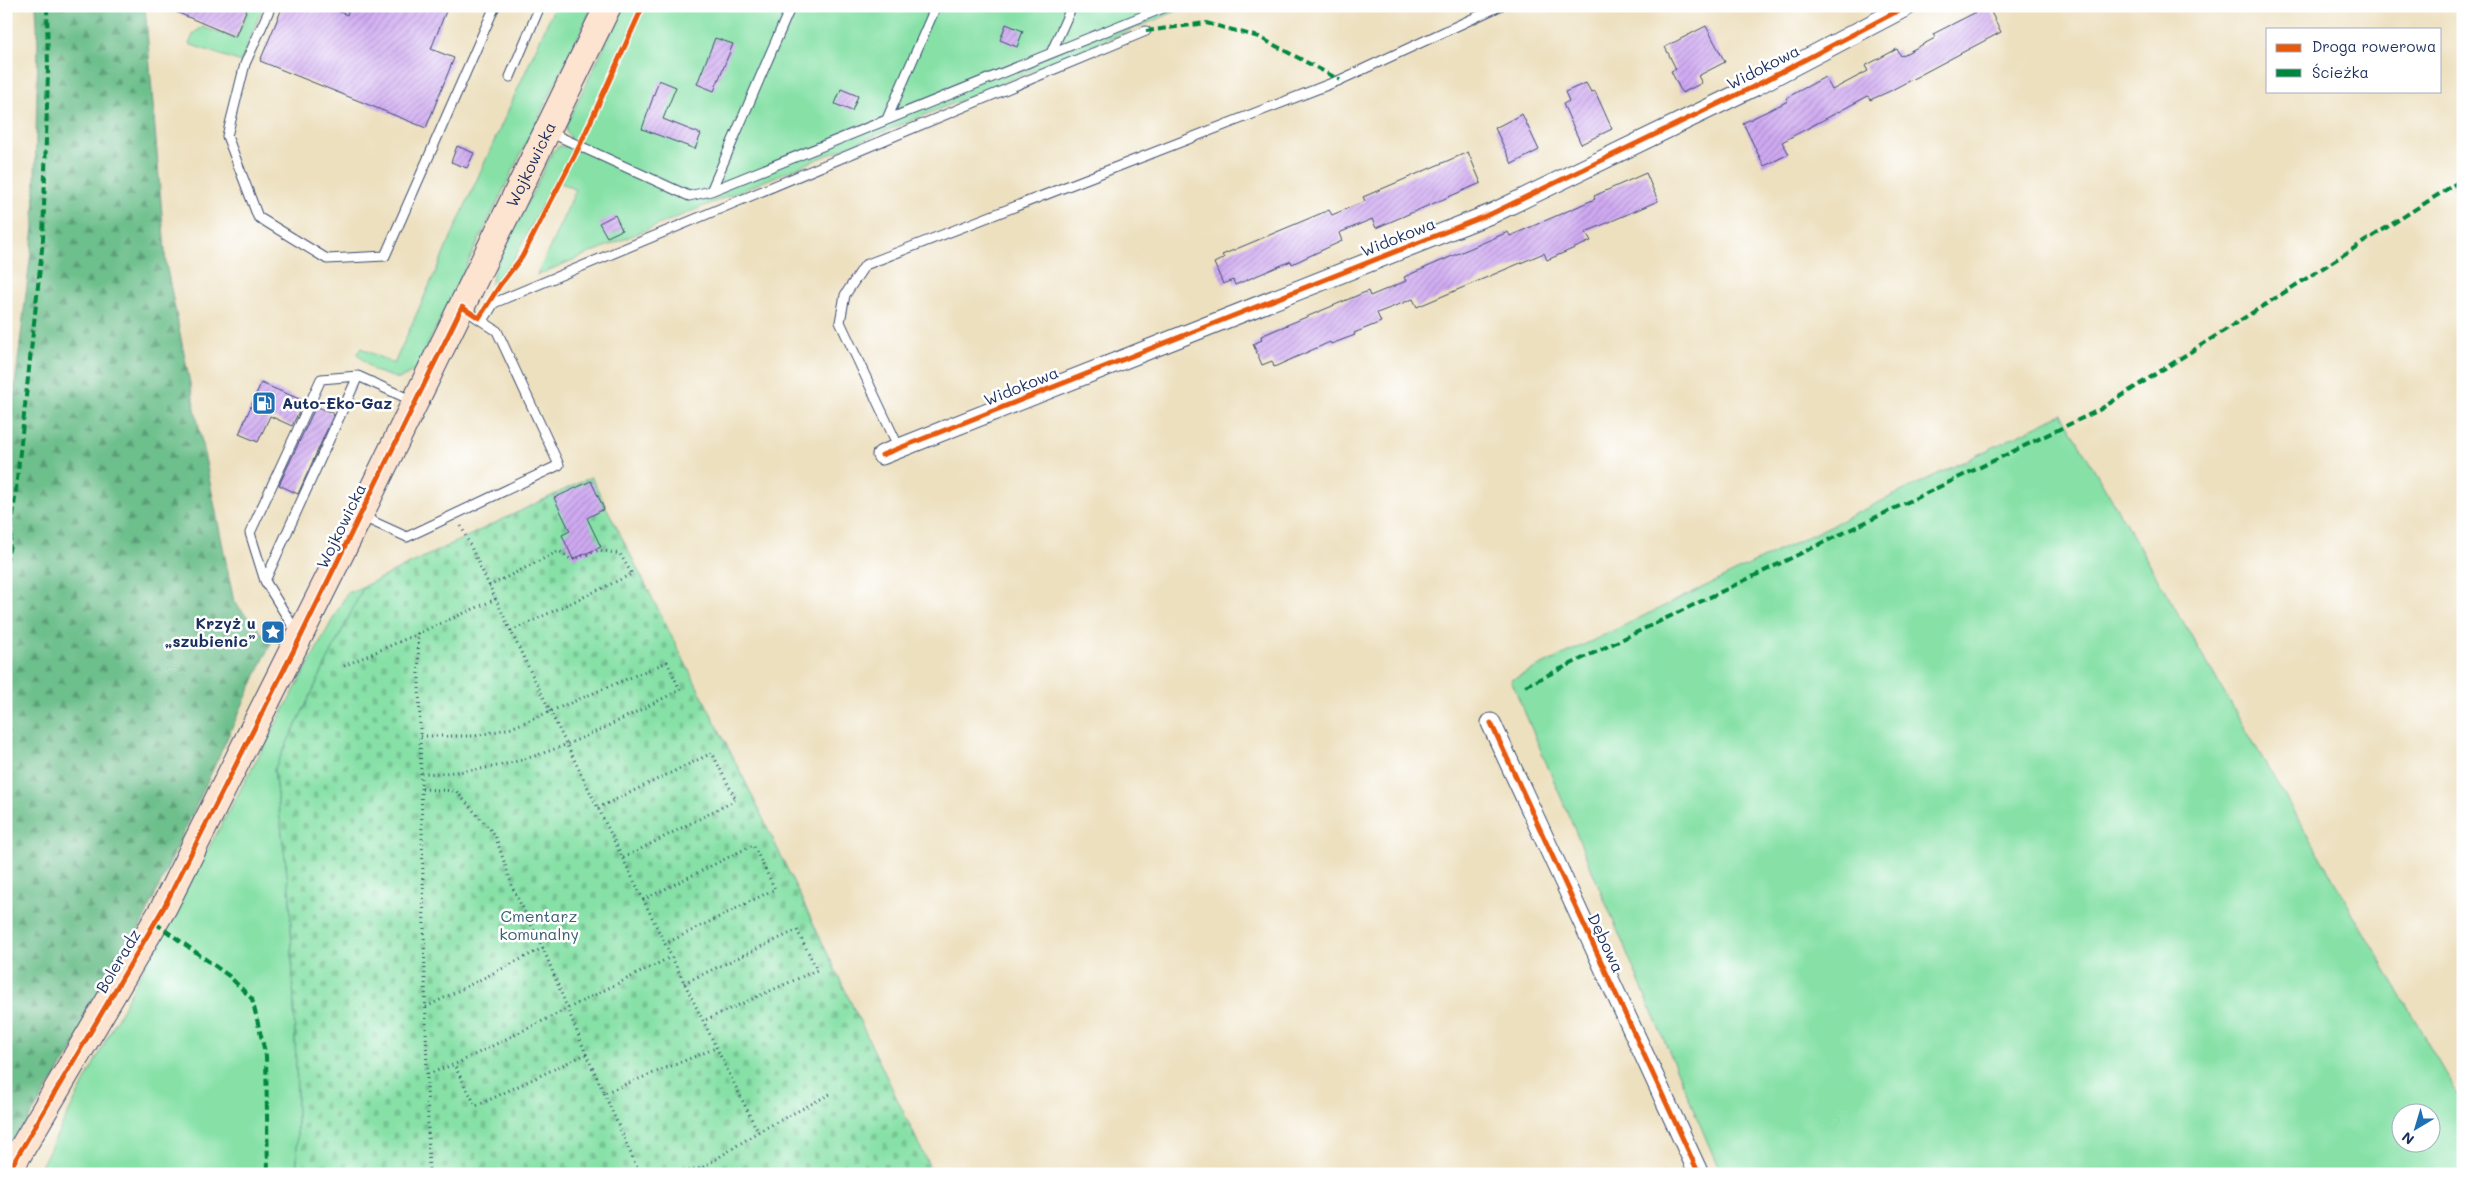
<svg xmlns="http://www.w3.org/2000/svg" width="2469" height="1180" font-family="Mali,sans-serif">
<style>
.green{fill:#87e1a7;stroke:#518882;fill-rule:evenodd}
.forest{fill:url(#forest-firs);stroke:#447775}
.cemetery{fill:url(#cemetery-stones);stroke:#518882}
.building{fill:url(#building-hatch)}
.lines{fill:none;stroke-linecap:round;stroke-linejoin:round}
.lane-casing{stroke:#3a4a6d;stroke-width:11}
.street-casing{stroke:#3a4a6d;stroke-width:21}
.secondary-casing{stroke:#3a4a6d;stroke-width:28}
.path{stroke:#3a4a6d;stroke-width:3;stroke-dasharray:1 4;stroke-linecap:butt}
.lane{stroke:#fff;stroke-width:9}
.street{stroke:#fff;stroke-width:19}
.secondary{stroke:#fde4d1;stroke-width:26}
.quiet{stroke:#00873e;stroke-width:4;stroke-dasharray:8 4;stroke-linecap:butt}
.cycleway-casing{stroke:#fff;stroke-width:8}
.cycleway{stroke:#e8590c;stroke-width:5}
.labels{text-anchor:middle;stroke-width:5;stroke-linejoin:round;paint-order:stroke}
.street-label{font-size:16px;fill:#1b2f5e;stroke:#fff}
.poi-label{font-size:16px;font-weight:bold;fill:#1b2f5e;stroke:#fff;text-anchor:start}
.park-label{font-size:16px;fill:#365c70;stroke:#fff}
</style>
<defs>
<pattern id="forest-firs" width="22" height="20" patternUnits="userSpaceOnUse" patternTransform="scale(1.25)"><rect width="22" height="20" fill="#6dbf8c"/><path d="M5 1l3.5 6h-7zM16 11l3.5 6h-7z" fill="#599c76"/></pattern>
<pattern id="cemetery-stones" width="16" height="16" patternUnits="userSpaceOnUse" patternTransform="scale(1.25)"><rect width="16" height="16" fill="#87e1a7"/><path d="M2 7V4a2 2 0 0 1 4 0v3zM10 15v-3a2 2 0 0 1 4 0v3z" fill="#74c192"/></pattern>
<pattern id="building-hatch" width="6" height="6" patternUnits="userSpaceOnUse" patternTransform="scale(1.25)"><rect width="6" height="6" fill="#d0aaf2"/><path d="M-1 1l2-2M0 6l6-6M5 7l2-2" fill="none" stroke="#a88bc7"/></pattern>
</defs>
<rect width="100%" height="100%" fill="#fff"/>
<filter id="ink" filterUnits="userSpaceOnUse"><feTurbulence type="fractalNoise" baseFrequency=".02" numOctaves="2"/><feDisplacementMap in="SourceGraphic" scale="10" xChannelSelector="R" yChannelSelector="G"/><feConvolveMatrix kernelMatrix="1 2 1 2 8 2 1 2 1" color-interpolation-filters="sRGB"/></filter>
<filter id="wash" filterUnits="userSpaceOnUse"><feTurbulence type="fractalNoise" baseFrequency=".0096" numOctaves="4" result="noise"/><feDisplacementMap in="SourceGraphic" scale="20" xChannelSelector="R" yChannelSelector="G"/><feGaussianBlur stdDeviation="1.12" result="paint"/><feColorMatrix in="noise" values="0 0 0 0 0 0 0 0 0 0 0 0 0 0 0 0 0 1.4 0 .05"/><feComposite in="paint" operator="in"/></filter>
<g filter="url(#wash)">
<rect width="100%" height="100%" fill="#ede0bf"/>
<path class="green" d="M250 6H263L241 62 189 44 194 33 203 27 236 39Z
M555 6H593L416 369 399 379 374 371 357 354 361 348 394 364Z
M624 6H1189L537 275 576 190 555 180 514 259 491 286 493 273 553 151 559 146 566 147 570 136 566 132V125Z
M2463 175V203L2451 182Z
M2062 414 2461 1099 2463 1103V1174H1721L1511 680ZM2402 1112H2432V1142H2402Z
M364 586 274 770 290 897 297 1093V1174H37L135 984 347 593Z"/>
<path class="forest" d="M36 6H145L166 264 234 602 271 643 115 982 6 1155V461L34 227 38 45Z"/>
<path class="cemetery" d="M591 477 746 783 933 1174H297V1093L290 897 274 770 364 586Z"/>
<g id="blocks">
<path class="building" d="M162 6H248L235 37Z
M283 6H326L347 15 350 6H448L431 49 454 58 426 128 260 61Z
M1988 6 2001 32 1888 92 1870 100 1868 96 1782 142 1789 154 1764 166 1743 123 1788 101 1786 98 1825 77 1832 90 1868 71 1865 66 1897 49 1901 56 1935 38 1933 34Z
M1006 24 1023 31 1017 47 1000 40Z
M1706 26 1725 62 1698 76 1702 83 1682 93 1671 71 1676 69 1665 47Z
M715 38 733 44 714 91 697 84Z
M659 80 676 87 663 119 701 134 695 149 642 129Z
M1586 83 1591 92 1595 91 1612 129 1581 144 1563 104 1569 101 1565 92Z
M841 89 858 96 852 111 835 104Z
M1522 114 1539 150 1512 164 1495 128Z
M457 146 474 153 467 168 451 162Z
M1468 152 1481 183 1376 228 1372 219 1339 233 1342 241 1292 264 1291 261 1235 285 1233 280 1223 284 1214 263 1224 258 1222 255 1329 210 1332 215 1365 201 1363 197Z
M1646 173 1658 201 1586 232 1591 241 1547 260 1544 253 1417 307 1413 299 1377 313 1381 322 1354 333 1355 335 1331 344 1330 342 1274 367 1272 361 1262 365 1253 344 1262 340 1261 336 1368 291 1370 296 1406 281 1404 277 1508 232 1510 236 1595 199 1594 196Z
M615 215 622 230 607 237 599 223Z
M261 383 304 401 292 426 270 416 258 442 239 434Z
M316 406 334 414 298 494 279 485Z
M591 481 604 509 587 518 601 547 573 559 562 535 570 531 554 498Z"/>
</g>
</g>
<g filter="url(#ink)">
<use href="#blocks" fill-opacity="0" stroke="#3a4a6d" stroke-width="1"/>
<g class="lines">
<g class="lane-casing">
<path id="lane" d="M271 6 245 64 227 136 258 217 327 259 385 256 495 6
M1051 53 1072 6
M510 77 538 11V6
M887 119 936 6
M549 132 689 196 711 191 1168 6
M711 191 791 6
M483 321 494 303 1146 31
M899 448 840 322 845 295 865 265 1340 80 1500 6
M363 517 407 537 559 465 497 331 464 309
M265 581 250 533 321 379 358 376 413 401
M297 633 265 581 358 376"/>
</g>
<g class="street-casing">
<path id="street" d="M882 455 1493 213 1753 87 1907 6
M1491 723 1699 1174"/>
</g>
<g class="secondary-casing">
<g id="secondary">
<path id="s1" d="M7 1174 164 907 360 515 608 6"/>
</g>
</g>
<path class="path" d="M461 526 517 644 758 1132 832 1093
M489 586 559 551 572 560 599 550 620 554 632 574 511 631
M418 633 429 1174
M344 666 496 599
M421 736H475L511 728 667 662 680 690C605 727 541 765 455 772 443 773 435 774 421 773
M422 789 456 791 495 835 514 891 543 948 586 1054 476 1106 454 1065
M598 808 712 753 736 800 623 858
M643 900 753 845 775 889 665 944
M684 983 797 930 817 970 703 1021
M426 1007 543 948
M586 1054 604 1093 716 1048
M428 1074 458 1063 671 957
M604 1093 640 1174
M674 1174 702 1168 758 1132"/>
<use href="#lane" class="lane"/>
<use href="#street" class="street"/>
<use href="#secondary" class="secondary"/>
<path class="quiet" d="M1146 31 1206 23 1259 37 1340 80
M6 564 10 544 43 240 48 72 47 6
M1525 686 2099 410 2463 179
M155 923 229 976 252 999 266 1056 268 1174"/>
<g class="cycleway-casing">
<path id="cycleway" d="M882 455 1493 213 1753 87 1907 6
M1491 723 1699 1174
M7 1174 164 907 300 638 462 307 479 318 500 285 522 257 579 147 643 6"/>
</g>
<use href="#cycleway" class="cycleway"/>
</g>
</g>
<defs>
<g id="fuel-square" transform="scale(1.25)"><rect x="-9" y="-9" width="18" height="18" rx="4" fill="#1f6fb2" stroke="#fff"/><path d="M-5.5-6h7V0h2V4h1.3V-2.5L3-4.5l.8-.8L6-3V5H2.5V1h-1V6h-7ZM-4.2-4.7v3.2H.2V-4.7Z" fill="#fff"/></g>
<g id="sight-square" transform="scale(1.25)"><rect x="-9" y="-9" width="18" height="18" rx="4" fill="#1f6fb2" stroke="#fff"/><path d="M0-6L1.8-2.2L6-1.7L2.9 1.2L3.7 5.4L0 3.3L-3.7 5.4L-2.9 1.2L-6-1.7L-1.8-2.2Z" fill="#fff"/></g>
</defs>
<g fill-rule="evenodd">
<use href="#fuel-square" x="264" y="403"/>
<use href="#sight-square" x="273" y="632"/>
</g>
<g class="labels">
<g class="street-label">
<text transform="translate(1763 67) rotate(-27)" y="6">Widokowa</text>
<text dy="6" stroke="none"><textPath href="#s1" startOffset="1138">Wojkowicka</textPath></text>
<text transform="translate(1398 237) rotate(-22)" y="6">Widokowa</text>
<text transform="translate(1021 386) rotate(-22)" y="6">Widokowa</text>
<text transform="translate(341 526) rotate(-64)" y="6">Wojkowicka</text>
<text transform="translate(1606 943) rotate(65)" y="6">Dębowa</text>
<text transform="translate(118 961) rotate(-59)" y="6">Boleradz</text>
</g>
<g class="poi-label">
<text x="282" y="409">Auto-Eko-Gaz</text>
<text x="256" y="629" text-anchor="end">Krzyż u<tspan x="256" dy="18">„szubienic”</tspan></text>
</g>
<g class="park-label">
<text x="539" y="922">Cmentarz<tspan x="539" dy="18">komunalny</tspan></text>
</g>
</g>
<rect width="2469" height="1180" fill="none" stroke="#fff" stroke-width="25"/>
<rect x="2266" y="28" width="175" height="65" fill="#ffffff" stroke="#a4acbf"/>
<rect x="2276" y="44" width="25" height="8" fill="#e8590c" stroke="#a4acbf"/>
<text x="2312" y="52" font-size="15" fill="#1b2f5e">Droga rowerowa</text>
<rect x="2276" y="69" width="25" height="8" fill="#00873e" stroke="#a4acbf"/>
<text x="2312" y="78" font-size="15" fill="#1b2f5e">Ścieżka</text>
<g transform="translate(2416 1128) rotate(218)"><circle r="24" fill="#ffffff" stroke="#a4acbf"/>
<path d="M0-4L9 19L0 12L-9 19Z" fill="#1f6fb2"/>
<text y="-8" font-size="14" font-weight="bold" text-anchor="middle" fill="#1b2f5e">N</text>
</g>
</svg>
